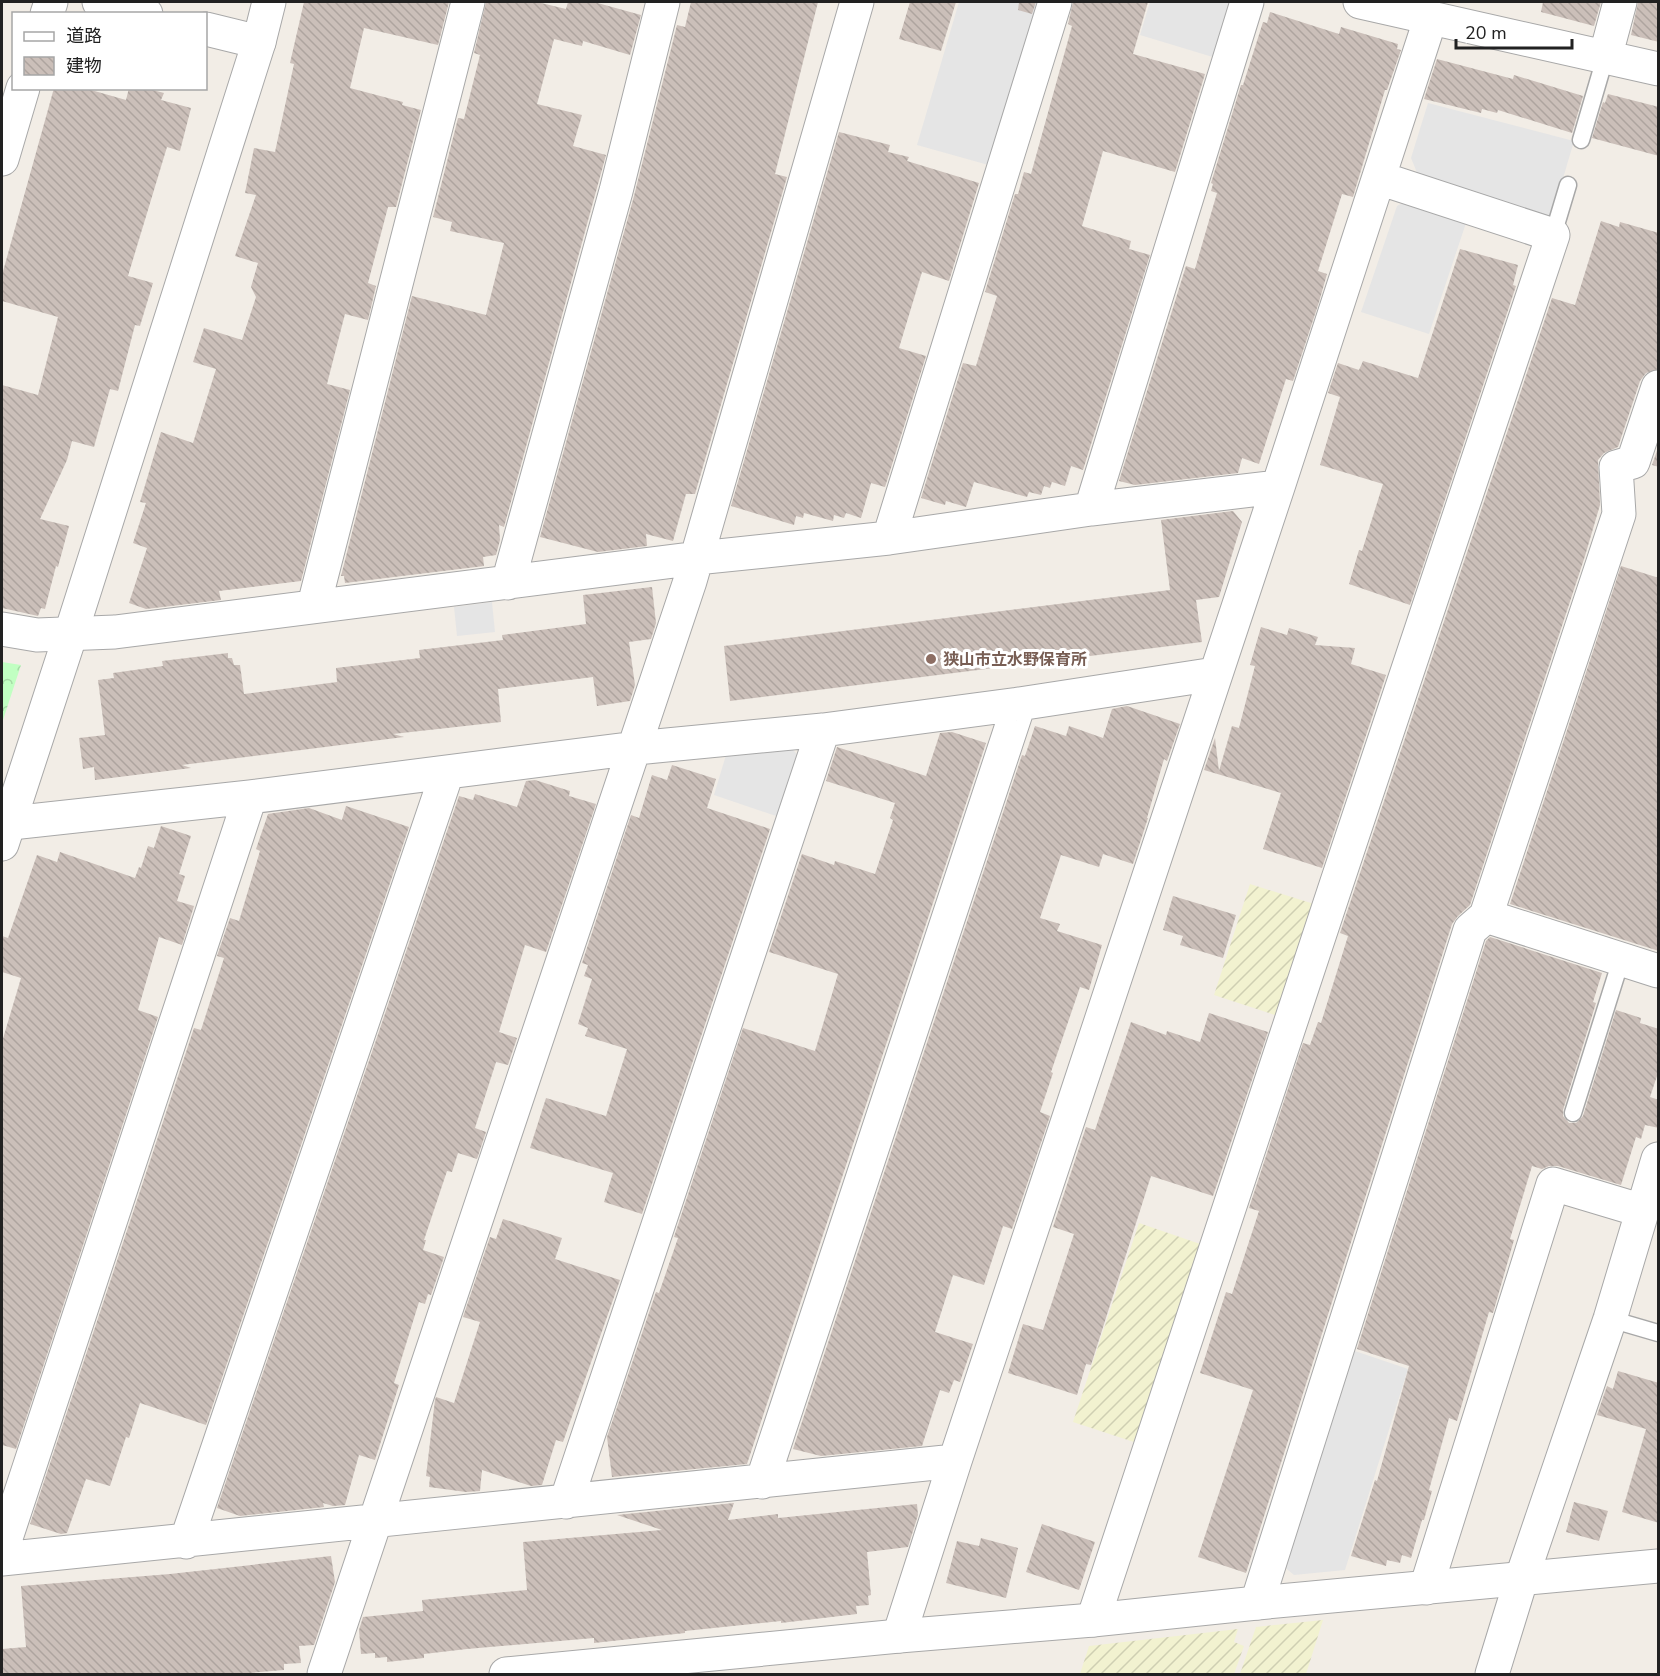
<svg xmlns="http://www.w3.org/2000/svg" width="1660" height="1676" font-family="'Nunito Sans','Noto Sans JP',sans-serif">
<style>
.farmland{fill:url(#farmland-furrows)}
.park{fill:url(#park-crowns)}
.parking{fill:#e5e5e5}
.building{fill:url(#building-back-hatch)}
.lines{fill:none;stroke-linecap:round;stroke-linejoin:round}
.service-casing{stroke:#a8a8a8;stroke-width:19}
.minor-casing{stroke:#a8a8a8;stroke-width:35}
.tertiary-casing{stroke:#a8a8a8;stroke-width:35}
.service{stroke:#fff;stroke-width:16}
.minor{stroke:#fff;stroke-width:33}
.tertiary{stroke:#fff;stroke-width:33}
.education-dot{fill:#8d6e63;stroke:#fff;stroke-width:2}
.labels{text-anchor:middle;stroke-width:6;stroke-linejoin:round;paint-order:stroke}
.education-label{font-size:16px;font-weight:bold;fill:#785e54;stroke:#fff;text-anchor:start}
</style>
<defs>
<pattern id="farmland-furrows" width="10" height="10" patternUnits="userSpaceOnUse" patternTransform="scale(1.5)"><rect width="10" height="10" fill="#f2f2d0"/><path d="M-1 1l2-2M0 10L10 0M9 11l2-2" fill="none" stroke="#cfcfb2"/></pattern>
<pattern id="park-crowns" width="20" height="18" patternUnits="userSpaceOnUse" patternTransform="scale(1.5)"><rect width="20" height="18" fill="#c1ffc2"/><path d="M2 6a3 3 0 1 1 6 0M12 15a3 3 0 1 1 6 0" fill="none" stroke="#a6daa6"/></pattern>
<pattern id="building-back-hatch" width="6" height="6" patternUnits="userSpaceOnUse" patternTransform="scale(1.5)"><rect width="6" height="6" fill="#cbbfb9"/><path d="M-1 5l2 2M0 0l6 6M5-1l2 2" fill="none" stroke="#aea49f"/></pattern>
</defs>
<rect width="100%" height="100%" fill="#f2ede6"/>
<path class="farmland" d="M1250 884 1314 904 1278 1016 1214 995Z
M1139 1223 1203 1245 1137 1443 1073 1422Z
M1323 1620 1306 1674H1240L1256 1627Z
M1238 1629 1234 1642 1244 1646 1234 1674H1080L1089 1646Z"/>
<path class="park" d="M2 662 21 665 2 723Z"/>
<path class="parking" d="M959 2H1043L992 166 917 145Z
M1150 2H1230L1216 58 1140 35Z
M1428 103 1574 141 1551 219 1418 175 1411 158Z
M1408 200 1467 220 1429 334 1361 312 1397 206Z
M492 602 495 632 457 636 454 607Z
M790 747 800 757 779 817 714 795 726 755Z
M1352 1350 1408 1369 1345 1570 1294 1575 1282 1565Z"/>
<path class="building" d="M304 2H449L438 45 364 28 350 88 403 102 402 105 421 110 396 207H388L368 283 376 286 368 320 345 314 327 384 350 390 301 581 219 591 221 600 146 609 129 603 147 548 133 543 146 503 140 502 161 432 193 443 216 369 193 362 204 328 242 340 256 297 251 287 258 263 235 256 256 195 245 193 254 148 275 152 294 64 290 63Z
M486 2H537L566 9 568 2H594L641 15 630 55 583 41 582 46 554 39 537 104 582 115 573 146 606 155 504 527 499 525 500 540 496 555 483 557 484 566 345 583 344 576H341L412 296 486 315 504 243 450 231 452 222 433 217 458 118 464 119 480 55 474 53Z
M691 2H818L775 174 787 177 695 494H686L673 541 646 534 647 546 598 552 540 537 634 196 677 25 685 27Z
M910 2H956L941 51 899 39Z
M1019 2H1036L1032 14 1018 10Z
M1073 2H1148L1133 54 1205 74 1175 172 1103 151 1082 226 1131 241 1129 249 1150 255 1083 470 1071 466 1065 486 1052 482 1050 488 1044 486 1041 495 1029 492 1027 497 974 482 966 507 946 501 945 505 921 498 963 363 976 366 997 296 985 292 1015 194H1018L1024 172 1031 174 1072 26 1068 24Z
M1543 2H1601L1594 26 1541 12Z
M1638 2H1659V42L1631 35Z
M1270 12 1339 34 1341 27 1398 44 1397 49 1401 50 1387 90H1385L1353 197 1342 194 1318 271 1327 274 1319 302 1293 381 1286 379 1259 464 1242 458 1238 473 1135 485 1119 481 1186 266 1195 269 1217 193 1211 191 1213 184 1211 183 1241 85H1243L1263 22 1267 23Z
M1437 59 1513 79 1514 75 1583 96 1572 133 1498 110 1497 113 1482 109 1481 113 1424 99Z
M54 88H84L126 100 129 88H145L164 93 161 100 191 108 180 151 167 147 128 276 153 283 140 326 135 325 118 391 110 389 94 447 72 441 67 460 40 519 69 526 58 567 56 566 45 609 41 608 38 616 2 608V385L38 395 58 317 2 301V275Z
M1608 94 1659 107V156L1592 138 1603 102 1605 103Z
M839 132 890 145 888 152 909 157 907 161 979 183 949 281 922 272 899 348 926 356 885 487 871 483 861 518 846 513 844 518 834 515 833 521 804 513 803 518 796 516 794 525 731 506Z
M1601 221 1619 227 1620 222 1659 233V369L1646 373 1640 381 1618 447 1604 453 1598 460 1600 505 1585 556 1470 905 1458 916 1452 924 1246 1573 1198 1557 1253 1390 1200 1373 1226 1292 1232 1294 1259 1211 1249 1208 1303 1043 1310 1045 1318 1022 1321 1023 1348 936 1340 933 1552 298 1575 305Z
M1460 249 1518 265 1513 285 1516 286 1410 605 1349 584 1359 550 1362 551 1383 484 1320 465 1340 397 1328 393 1338 363 1359 370 1363 361 1418 378Z
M1659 445V467L1652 465Z
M1233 511 1242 522 1219 597 1196 600 1202 642 730 701 724 646 1170 590 1161 520Z
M1621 566 1659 578V951L1510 904Z
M652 587 656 623 651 639 629 642 635 685 630 701 597 706 593 677 498 689 501 722 393 734 404 737 182 765 191 768 95 780 94 767 83 769 79 738 105 735 98 680 114 678 113 673 163 666 162 661 228 653V658H232L234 665H240L244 694 337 682 336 668 420 658 419 650 503 640 502 635 586 624 583 595Z
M1261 627 1287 635 1289 628 1318 637 1315 645 1355 648 1351 664 1386 675 1322 868 1263 849 1281 793 1204 770 1215 738 1219 771 1232 726 1239 728 1255 666 1250 665Z
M1127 706 1180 724 1167 761 1164 759 1147 818H1148L1133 864 1103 854 1099 867 1061 855 1040 918 1060 924 1057 931 1102 945 1089 990 1080 987 1051 1072 1053 1073 1040 1112 1050 1116 1012 1229 1003 1226 984 1285 953 1275 935 1332 973 1344 960 1382 954 1380 949 1393 940 1390 922 1446 821 1456 793 1449 1022 755 1025 756 1035 726 1066 736 1069 726 1103 738 1112 709Z
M952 732 986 743 747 1464 612 1477 607 1437 656 1292 659 1293 678 1238 674 1237 743 1028 815 1051 838 974 769 952 802 854 834 865 835 861 875 874 893 820 890 818 895 803 826 781 837 747 926 776 940 733Z
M672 765 716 779 707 808 770 829 642 1214 604 1202 613 1173 530 1148 546 1098 606 1116 627 1049 585 1036 588 1028 578 1024 592 979 584 976 588 965 582 963 631 815 639 818 652 775 667 780Z
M535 780 570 791 569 796 596 804 546 952 525 945 499 1032 517 1038 508 1065 496 1062 475 1128 486 1132 477 1159 458 1153 452 1172 447 1171 424 1240H426L423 1250 444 1257 431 1295 428 1294 425 1304 419 1302 394 1383 399 1385 375 1460 359 1455 345 1505 333 1506 323 1503 324 1507 240 1516 217 1508 459 796 473 800 475 794 517 807 526 781Z
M346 806 409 827 206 1425 140 1403 129 1438 126 1437 110 1486 86 1479 67 1533 61 1534 30 1524 194 1028 201 1030 224 958 217 956 230 918 239 921 260 851 256 849 268 814 309 808 342 820Z
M161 826 191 836 179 874 185 876 177 901 194 906 182 945 159 937 138 1010 158 1017 16 1449 2 1445V1042L21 978 2 972V936L8 938 37 855 57 862 60 852 135 878 139 867 141 868 148 846 154 848Z
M1173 896 1236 915 1223 958 1180 945 1183 936 1163 930Z
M1490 937 1602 973 1593 1002 1596 1003 1563 1110V1116L1569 1123H1576L1583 1116 1616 1010 1641 1018 1640 1023 1659 1029V1070L1650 1097 1659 1100V1128L1645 1125 1641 1139 1636 1137 1621 1185 1558 1166H1549L1542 1169 1532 1166 1510 1239 1514 1240 1493 1313 1489 1312 1457 1421 1449 1418 1429 1490 1432 1491 1424 1520H1422L1411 1558 1402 1555 1400 1563 1387 1560 1386 1566 1351 1556 1375 1480 1377 1481 1409 1366 1357 1349 1486 941Z
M1209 1013 1268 1032 1213 1196 1151 1176 1091 1365 1086 1364 1077 1395 1008 1373 1023 1324 1043 1330 1074 1234 1053 1227 1086 1127 1095 1130 1131 1022 1166 1035 1167 1031 1200 1042Z
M503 1219 562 1238 555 1259 620 1280 563 1442 556 1440 542 1485 531 1486 482 1470 480 1491 466 1492 429 1487 430 1477 426 1476 435 1400 436 1397 454 1403 480 1322 463 1317 490 1237 496 1239Z
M1618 1371 1659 1383V1523L1622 1512 1646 1429 1597 1415 1607 1386 1613 1389Z
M1574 1502 1608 1511 1599 1541 1566 1532Z
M734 1503 728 1520 778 1514V1518L917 1504 918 1515 908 1547 867 1552 871 1595 868 1596 869 1605 856 1606 857 1614 781 1623V1621L685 1631V1633L594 1643V1638L467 1649 424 1654V1658L387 1662V1657L375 1658V1653L361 1654 359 1630 363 1617 423 1611 422 1600 527 1590 523 1542 662 1530 617 1515Z
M1042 1524 1095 1542 1079 1590 1026 1572Z
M981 1538 1018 1548 1006 1598 946 1583 957 1541 979 1546Z
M331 1556 335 1582 314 1645 299 1646 301 1663 284 1664V1670L237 1674H2V1649L26 1647 21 1586 170 1574Z"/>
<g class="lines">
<g class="service-casing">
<path id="service" d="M1581 140 1605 58
M1553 235 1568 185
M1573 1113 1621 960
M1610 1319 1658 1333"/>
</g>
<g class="minor-casing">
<path id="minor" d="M99 2 146 14
M1360 2 1658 69
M47 14 51 2
M206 29 259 42
M1605 58 1620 2
M2 159 23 88
M1091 509 1247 2
M889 538 1055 2
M508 583 616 191 663 2
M314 605 468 2
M2 629 37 635 115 632 698 558 889 538 1091 509 1278 487
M2 824 250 797 636 748 823 730 1019 704 1215 674
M1486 916 1658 971
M762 1482 1019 704
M566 1502 823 730
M186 1542 447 773
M2 1550 250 797
M2 1559 955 1461
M1426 1588 1553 1184 1643 1211
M1257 1603 1470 930 1486 916 1619 514 1616 467 1633 462 1658 387
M1093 1620 1337 882 1553 235 1379 178
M899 1636 955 1461 1278 487 1431 17
M324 1674 690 581 857 2
M1492 1674 1521 1580 1610 1319 1658 1159"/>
</g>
<g class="tertiary-casing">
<path id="tertiary" d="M2 844 71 633 259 42 269 2
M506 1674 899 1636 1093 1620 1257 1603 1658 1566"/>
</g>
<use href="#service" class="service"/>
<use href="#minor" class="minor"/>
<use href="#tertiary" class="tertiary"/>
</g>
<circle class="education-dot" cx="931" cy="659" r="6"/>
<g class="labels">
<g class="education-label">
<text x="943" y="665">狭山市立水野保育所</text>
</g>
</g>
<rect width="1660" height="1676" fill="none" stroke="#212121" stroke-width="6"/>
<rect x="12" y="12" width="195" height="78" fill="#ffffff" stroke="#a6a6a6" stroke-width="1.5"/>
<rect x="24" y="32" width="30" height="9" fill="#ffffff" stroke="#a6a6a6" stroke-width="1.5"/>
<text x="66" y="42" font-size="18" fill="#212121">道路</text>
<rect x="24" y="57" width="30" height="18" fill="url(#building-back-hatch)" stroke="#a6a6a6" stroke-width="1.5"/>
<text x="66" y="72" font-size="18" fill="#212121">建物</text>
<path d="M1456 39v9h116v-9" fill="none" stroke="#212121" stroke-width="3"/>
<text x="1465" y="39" font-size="18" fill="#212121" stroke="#ffffff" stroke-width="4.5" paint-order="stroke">20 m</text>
</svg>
